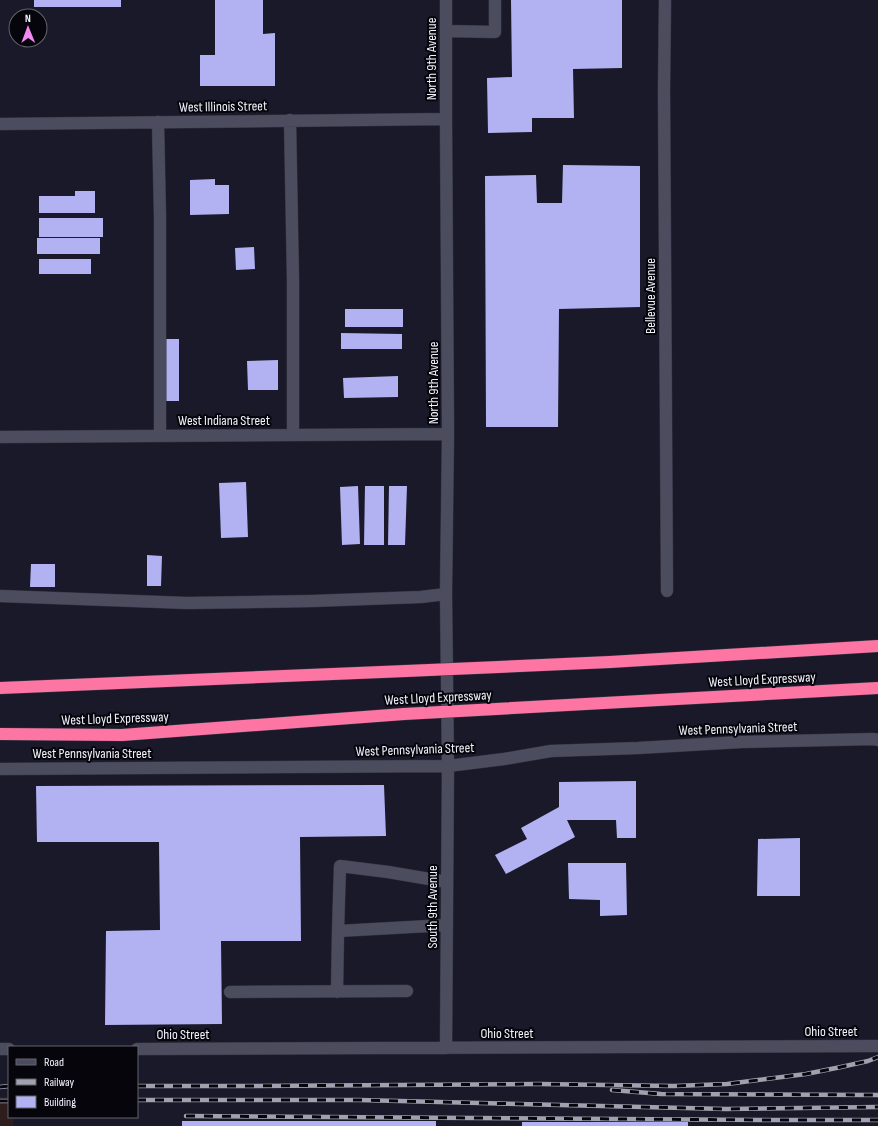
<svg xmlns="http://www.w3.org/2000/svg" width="878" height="1126" font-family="'Sofia Sans Condensed',sans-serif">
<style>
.industrial{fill:#2f1c1d}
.building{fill:#b2b2f3}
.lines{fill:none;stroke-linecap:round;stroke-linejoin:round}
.minor-casing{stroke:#343441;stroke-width:13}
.highway-casing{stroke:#343441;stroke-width:13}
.minor{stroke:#4b4c5e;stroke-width:12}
.highway{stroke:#fc75a3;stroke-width:12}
.rail-casing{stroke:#a0a1ae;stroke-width:4.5}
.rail{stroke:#05050b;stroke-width:3;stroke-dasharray:9;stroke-linecap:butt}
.highway-bridge-casing{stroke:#343441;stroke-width:13;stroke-linecap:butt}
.highway-bridge{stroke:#fc75a3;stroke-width:12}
.labels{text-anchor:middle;stroke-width:4;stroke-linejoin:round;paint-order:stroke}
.street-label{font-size:14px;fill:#f2f3ff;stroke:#05050b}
</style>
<rect width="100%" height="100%" fill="#191929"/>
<path class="industrial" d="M0 1097H9V1117H13V1126H0Z"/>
<path class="building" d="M34 0H121V7H34Z
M215 0H263V34L275 33V86H200V55H215Z
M511 0H622V68L573 69 574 118H532V132L488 133 487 78 512 77Z
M563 165 640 166V307L559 309 558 427H486L485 176 536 175 537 203H562Z
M215 179V185H229V214L190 215V180Z
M75 191H95V213H39V196H75Z
M39 218H103V237H39Z
M37 238H100V254H37Z
M254 247 255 269 236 270 235 248Z
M39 259H91V274H39Z
M345 309H403V327H345Z
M341 333 402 334V349H341Z
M160 339H179V401H160Z
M278 360V390H248L247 361Z
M398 376V397L344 398 343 378Z
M246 482 248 537 221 538 219 483Z
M358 486 360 544 342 545 340 487Z
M365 486H384V545H364Z
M389 486H407L405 545H388Z
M147 555 162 556 161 586H147Z
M31 564H55V587H30Z
M636 781V838H617L616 820H567L575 837 506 874 495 855 527 839 521 828 559 807V782Z
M384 785 386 836 300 837 301 941H221L222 1024 105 1025 106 931 160 930 159 842H37L36 786Z
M800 838V896H757L758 839Z
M568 863H626L627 915 600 916V900L569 899Z
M182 1121H436V1126H182Z
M522 1122H688V1126H522Z"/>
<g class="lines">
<g class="minor-casing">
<path id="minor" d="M665 0 664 91 667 591
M446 31 495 32V0
M290 120 293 280V435
M158 122 160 217V436
M0 124 446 119
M0 437 448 434
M0 596 187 603 312 601 421 597 446 594
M0 769 448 766 504 759 551 751 638 748 741 742 874 739 878 740
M447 925 338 931 340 866 388 872 447 882
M230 992 407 991
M337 992 338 931
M446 1048 448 766 446 594 448 434 446 119V0
M0 1049H9
M137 1049 878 1046"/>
</g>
<g class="highway-casing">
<path id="highway" d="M0 688 406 671
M0 734 122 735 404 714"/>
</g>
<use href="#minor" class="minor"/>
<use href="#highway" class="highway"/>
<g class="rail-casing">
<path id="rail" d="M137 1086H241L539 1084 674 1086 727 1084 806 1074 841 1067 868 1061 878 1057
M0 1087 9 1086
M612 1090 661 1094 878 1095
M137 1100H359L726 1109 878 1107
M0 1101H9
M186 1116 771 1120H878"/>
</g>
<use href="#rail" class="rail"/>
<g class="highway-bridge-casing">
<path id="highway-bridge" d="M406 671 610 662 878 646
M404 714 878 688"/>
</g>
<use href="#highway-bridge" class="highway-bridge"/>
</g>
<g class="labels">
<g class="street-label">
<text transform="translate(431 59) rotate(-90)" y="5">North 9th Avenue</text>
<text transform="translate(223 106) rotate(-1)" y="5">West Illinois Street</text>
<text transform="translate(650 296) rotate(-90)" y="5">Bellevue Avenue</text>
<text transform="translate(433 383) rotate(-90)" y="5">North 9th Avenue</text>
<text x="224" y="425">West Indiana Street</text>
<text transform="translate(762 679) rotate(-3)" y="5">West Lloyd Expressway</text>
<text transform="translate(438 697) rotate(-3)" y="5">West Lloyd Expressway</text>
<text transform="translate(115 718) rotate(-2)" y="5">West Lloyd Expressway</text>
<text transform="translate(738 728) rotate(-2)" y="5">West Pennsylvania Street</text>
<text transform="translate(415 749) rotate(-2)" y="5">West Pennsylvania Street</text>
<text x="92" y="758">West Pennsylvania Street</text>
<text transform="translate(432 907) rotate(-90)" y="5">South 9th Avenue</text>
<text x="831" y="1036">Ohio Street</text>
<text x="507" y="1038">Ohio Street</text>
<text x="183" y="1039">Ohio Street</text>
</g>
</g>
<rect x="8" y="1046" width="130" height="72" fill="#05050b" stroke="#64646d"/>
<rect x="16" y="1059" width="20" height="6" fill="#4b4c5e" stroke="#64646d"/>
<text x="44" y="1066" font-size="12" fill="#f2f3ff">Road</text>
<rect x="16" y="1079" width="20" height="6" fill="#a0a1ae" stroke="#64646d"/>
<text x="44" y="1086" font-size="12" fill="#f2f3ff">Railway</text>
<rect x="16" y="1096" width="20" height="12" fill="#b2b2f3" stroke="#64646d"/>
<text x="44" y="1106" font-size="12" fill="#f2f3ff">Building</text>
<g transform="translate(28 28) rotate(359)"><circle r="19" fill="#05050b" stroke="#64646d"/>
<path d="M0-3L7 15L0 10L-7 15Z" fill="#f489f1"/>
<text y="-6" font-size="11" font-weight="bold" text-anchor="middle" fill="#f2f3ff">N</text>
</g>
</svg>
